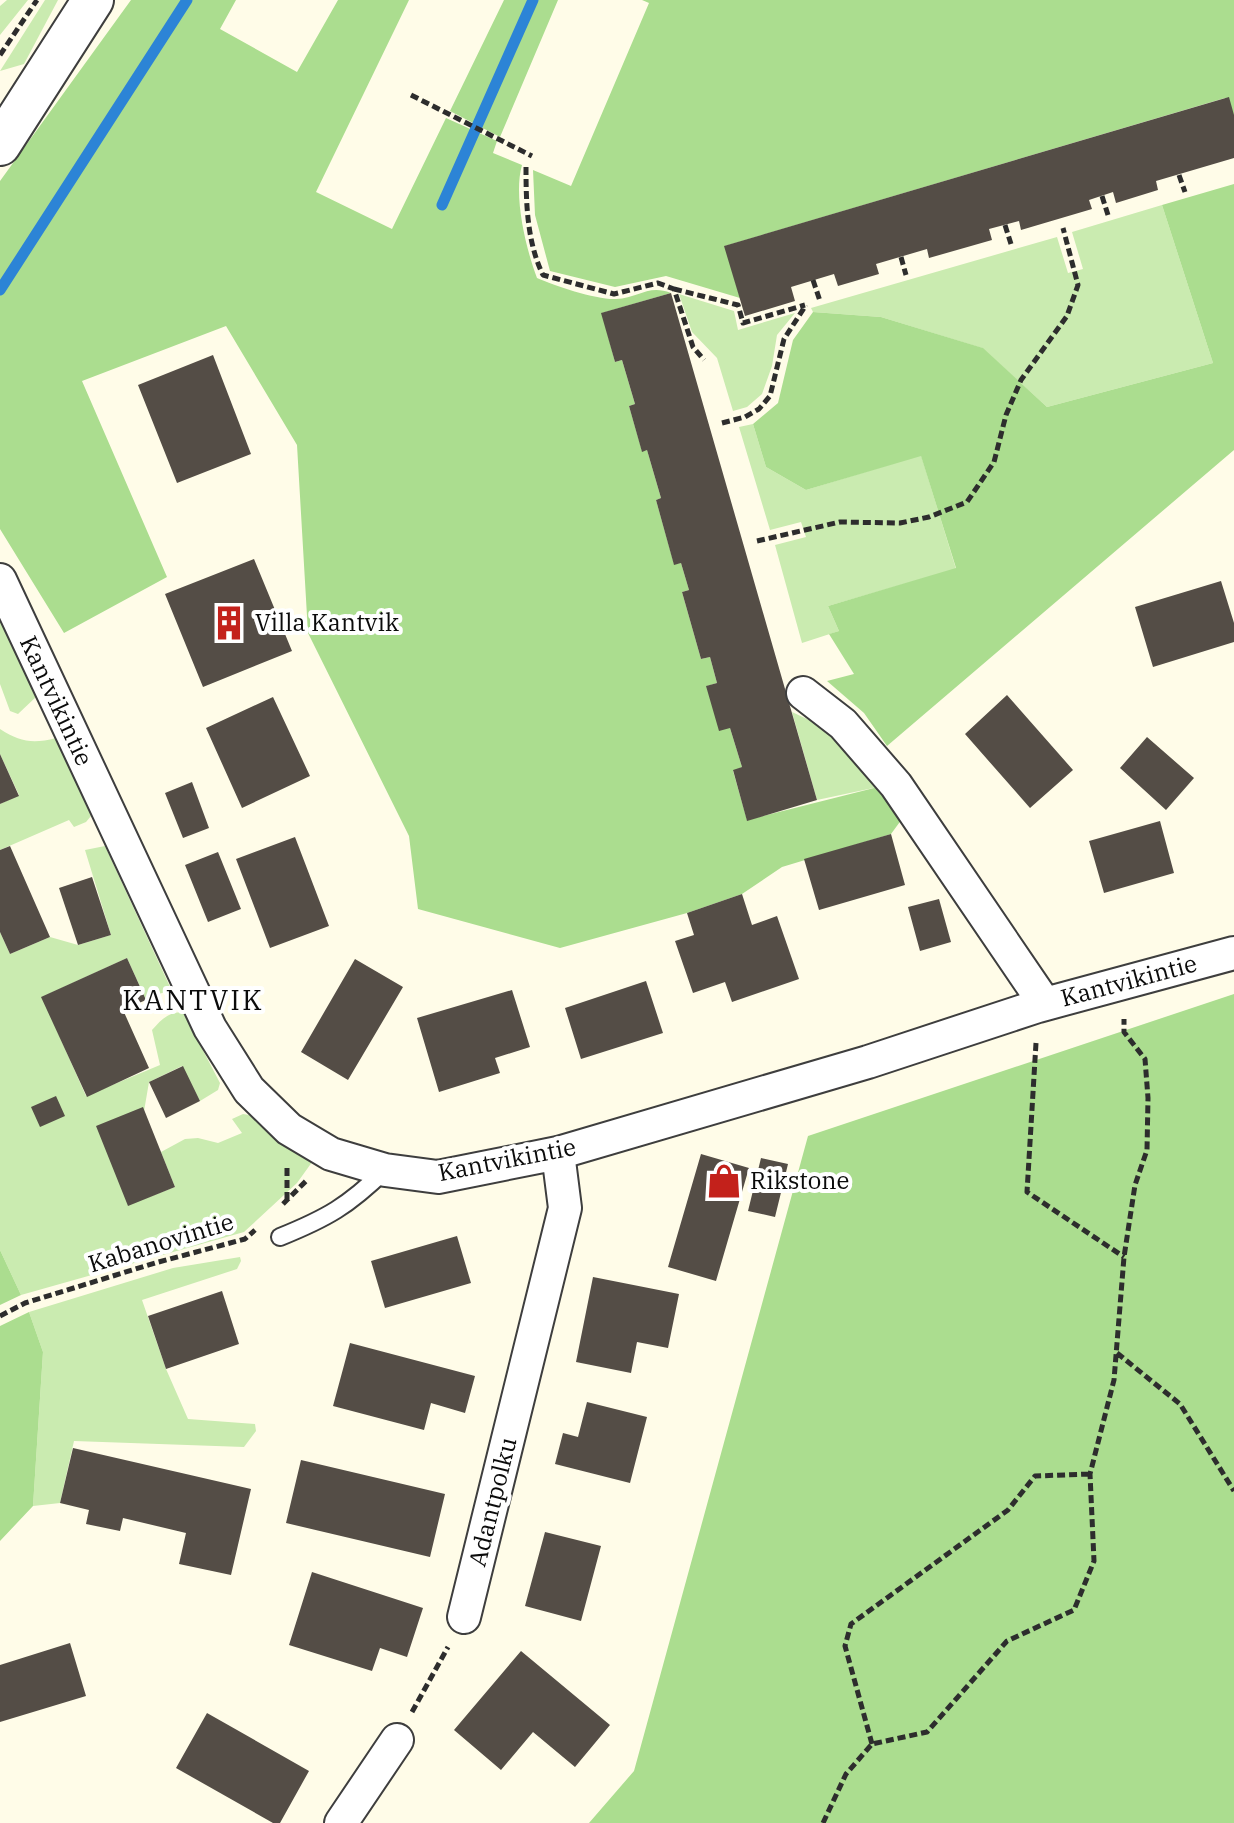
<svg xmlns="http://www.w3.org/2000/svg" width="1234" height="1823" font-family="'IBM Plex Serif',serif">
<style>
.green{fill:#caebb0}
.forest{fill:#abdd8f}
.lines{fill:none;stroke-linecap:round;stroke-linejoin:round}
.stream{stroke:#2c84d6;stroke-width:11}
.building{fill:#544d46}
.service-casing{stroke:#3e3e3e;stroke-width:20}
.minor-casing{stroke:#3e3e3e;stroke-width:36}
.tertiary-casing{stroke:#3e3e3e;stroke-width:44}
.path{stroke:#2d2d2d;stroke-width:5;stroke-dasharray:8 4;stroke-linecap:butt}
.service{stroke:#fff;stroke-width:16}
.minor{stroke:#fff;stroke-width:32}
.tertiary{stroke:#fff;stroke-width:40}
.labels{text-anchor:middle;stroke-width:8;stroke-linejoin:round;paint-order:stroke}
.poi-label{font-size:24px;fill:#0b0b0b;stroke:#fff;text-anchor:start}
.street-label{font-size:24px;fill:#0b0b0b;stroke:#fff}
.quarter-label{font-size:28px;letter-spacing:2px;fill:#0b0b0b;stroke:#fff}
</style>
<rect width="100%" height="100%" fill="#fffce8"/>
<path class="green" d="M7 0H28L0 35V6Z
M45 0H58L24 64 0 71Z
M1162 205 1213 363 1047 407 982 348 881 317 813 312 811 308 1057 237 1068 273 1083 269 1072 232Z
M679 294 734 311 738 330 795 313 777 335 772 366 762 394 747 407 733 411 717 358 692 332Z
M753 424 766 467 806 490 921 455 956 569 828 606 839 631 802 643 775 545 806 537 801 522 770 530 739 427Z
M0 612 37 696 18 714 10 711 0 684Z
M792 712 822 726 849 750 878 787 817 800Z
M0 729C20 742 33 744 56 738L91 816 86 822 74 827 69 820 0 850V804L19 795 0 754Z
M105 846 171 989 146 1000 127 958 42 997 86 1096 160 1065 152 1030C161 1020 168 1012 183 1012L220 1083 218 1090 200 1101 182 1066 149 1082 128 1205 175 1187 161 1152 185 1139 198 1138 218 1143 242 1133 232 1119 243 1114 249 1115 315 1158 297 1183 244 1232 21 1295 0 1250V932L10 954 50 937 78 945 111 935 85 850Z
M240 1257 241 1261 237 1269 142 1300 166 1369 188 1419 255 1424 256 1431 244 1447 74 1441 60 1503 33 1506 43 1352 29 1312 173 1268Z"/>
<path class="forest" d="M131 0H236L220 29 297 72 338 0H409L316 192 392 229 446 118 497 141 493 153 522 165C513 196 526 249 537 278 555 286 597 300 616 299 639 298 648 284 671 293L602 313 615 362 622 360 635 404 629 406 642 451 647 450 661 498 656 500 674 564 681 563 689 590 682 592 701 659 710 657 717 683 707 686 730 728 742 767 733 771 747 820 878 787 902 819 891 834 782 867 742 894 687 913 560 948 418 909 409 836 308 633 297 445 226 326 82 381 167 577 64 633 0 529V181Z
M504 0H558L500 137 450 111Z
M642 0H1234V121L1225 98 725 246 740 298 666 276 615 287 550 271 535 215 533 170 571 186 649 3Z
M1234 184V450L887 746 864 713 827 681 854 674 829 634 839 631 828 606 956 568 921 456 806 490 766 467 753 424 778 403 793 340 813 312 881 317 983 348 1047 407 1213 363 1162 205Z
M1234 994V1823H589L634 1771 808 1136Z
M0 1250 21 1295 0 1305Z
M29 1312 43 1352 33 1506 0 1541V1326Z"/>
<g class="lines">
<path class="stream" d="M442 205 533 0
M0 290 187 0"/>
</g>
<path class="building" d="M1229 97 1234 115V158L1156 181 1158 190 1116 203 1113 192 1089 200 1092 209 1021 230 1019 221 989 229 992 240 929 258 927 249 876 264 879 274 838 286 834 274 791 287 795 301 745 316 724 246Z
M671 293 817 800 747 821 733 770 742 767 730 728 719 731 706 686 717 683 710 657 701 659 682 592 689 590 681 563 674 565 656 500 661 498 647 450 642 452 629 406 635 404 622 360 615 362 601 313Z
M213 355 251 454 177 483 138 385Z
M254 559 292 651 203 687 165 594Z
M1221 581 1234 623V642L1153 667 1135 607Z
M1007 695 1073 770 1030 808 965 734Z
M273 697 310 776 242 808 206 728Z
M1147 737 1194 778 1166 810 1120 768Z
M0 754 19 796 0 804Z
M192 782 209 828 183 838 165 793Z
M1160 821 1174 873 1104 893 1089 841Z
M891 834 905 885 819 910 804 859Z
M295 837 329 926 270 948 236 859Z
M10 846 50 937 10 954 0 932V850Z
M218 852 241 909 208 922 185 865Z
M92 877 111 935 78 945 59 888Z
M742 894 752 925 777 916 799 979 732 1002 725 982 693 993 675 941 694 935 687 913Z
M939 899 951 942 920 951 908 907Z
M127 958 146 1000 123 1010 149 1068 87 1097 41 997Z
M355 959 403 987 348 1080 301 1052Z
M646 981 663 1033 581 1059 565 1008Z
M512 990 530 1047 495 1058 500 1073 439 1092 417 1018Z
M183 1066 200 1101 166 1118 149 1082Z
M56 1096 65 1116 40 1127 31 1107Z
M143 1107 175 1187 128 1206 96 1126Z
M701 1154 749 1168 716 1281 668 1267Z
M761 1158 788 1164 775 1217 748 1211Z
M457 1236 471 1283 385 1308 371 1261Z
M593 1277 679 1294 668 1348 637 1342 631 1373 576 1362Z
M222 1291 239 1344 166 1369 148 1316Z
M350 1343 475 1376 465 1413 431 1403 424 1430 333 1406Z
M587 1402 647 1417 630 1483 555 1464 563 1433 578 1437Z
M73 1448 251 1489 231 1575 179 1564 186 1533 123 1518 120 1531 86 1524 89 1510 60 1503Z
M301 1460 445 1494 430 1557 286 1523Z
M545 1532 601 1546 581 1621 525 1606Z
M312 1572 423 1608 407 1657 380 1648 372 1671 289 1645Z
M70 1643 86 1696 0 1722V1665Z
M521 1651 610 1725 575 1767 533 1732 501 1770 454 1730Z
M207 1713 309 1771 280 1823H273L176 1768Z"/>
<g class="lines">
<g class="service-casing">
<path id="service" d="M280 1237C327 1218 348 1206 385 1170"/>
</g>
<g class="minor-casing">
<path id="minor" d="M0 580 210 1028 249 1090 289 1129 331 1154 385 1170 438 1177 558 1153 868 1062 1038 1006 1234 953
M803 693 843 724 896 785 1045 1004
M464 1617 565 1208 558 1153
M341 1823 397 1740"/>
</g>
<g class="tertiary-casing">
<path id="tertiary" d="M0 145 93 0"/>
</g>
<path class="path" d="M0 55 37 0
M411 95 532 156
M526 167C526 204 527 242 543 275L614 294 658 283 674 289 693 347 704 360
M1179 175 1185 192
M1102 196 1108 215
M1005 225 1011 244
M901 257 906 275
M813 280 820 301
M674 289 738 305 743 323 805 305
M722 423 745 417 759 409 770 396 784 339 806 305
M757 541 840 522 900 523 929 517 967 502 994 462 1006 415 1021 380 1067 316 1078 285 1063 228
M1036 1043 1027 1192 1124 1257
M287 1200V1166
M283 1204 307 1180
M0 1316 25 1303 155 1263 245 1239 255 1230
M1117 1353 1180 1404 1234 1491
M412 1712 448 1647
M872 1744 845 1646 851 1624 1008 1510 1035 1476 1090 1474
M823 1823 846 1774 872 1744 927 1732 1007 1641 1074 1610 1094 1561 1090 1474 1114 1380 1124 1257 1135 1185 1147 1150 1148 1098 1145 1059 1124 1032V1019"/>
<use href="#service" class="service"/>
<use href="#minor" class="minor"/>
<use href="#tertiary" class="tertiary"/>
</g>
<defs>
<g id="building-bare" transform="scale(2.76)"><path d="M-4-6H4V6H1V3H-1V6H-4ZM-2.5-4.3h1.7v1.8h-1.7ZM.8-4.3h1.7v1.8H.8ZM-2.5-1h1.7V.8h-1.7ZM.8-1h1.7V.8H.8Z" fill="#c3211b" stroke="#fff" stroke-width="2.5" paint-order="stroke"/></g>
<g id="shop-bare" transform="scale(2.76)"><path d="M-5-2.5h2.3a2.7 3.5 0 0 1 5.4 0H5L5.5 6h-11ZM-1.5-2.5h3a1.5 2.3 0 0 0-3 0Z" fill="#c3211b" stroke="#fff" stroke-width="2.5" paint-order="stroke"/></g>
</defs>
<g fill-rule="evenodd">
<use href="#building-bare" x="229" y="623"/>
<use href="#shop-bare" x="724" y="1181"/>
</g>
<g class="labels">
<g class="poi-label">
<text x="255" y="631">Villa Kantvik</text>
<text x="750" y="1189">Rikstone</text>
</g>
<g class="street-label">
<text transform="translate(56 701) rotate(65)" y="8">Kantvikintie</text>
<text transform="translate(1129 981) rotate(-15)" y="8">Kantvikintie</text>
<text transform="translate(507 1160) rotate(-11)" y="8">Kantvikintie</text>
<text transform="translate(161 1243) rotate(-17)" y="8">Kabanovintie</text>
<text transform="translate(493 1502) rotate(-76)" y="8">Adantpolku</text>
</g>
<g class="quarter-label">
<text x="193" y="1010">KANTVIK</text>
</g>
</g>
</svg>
